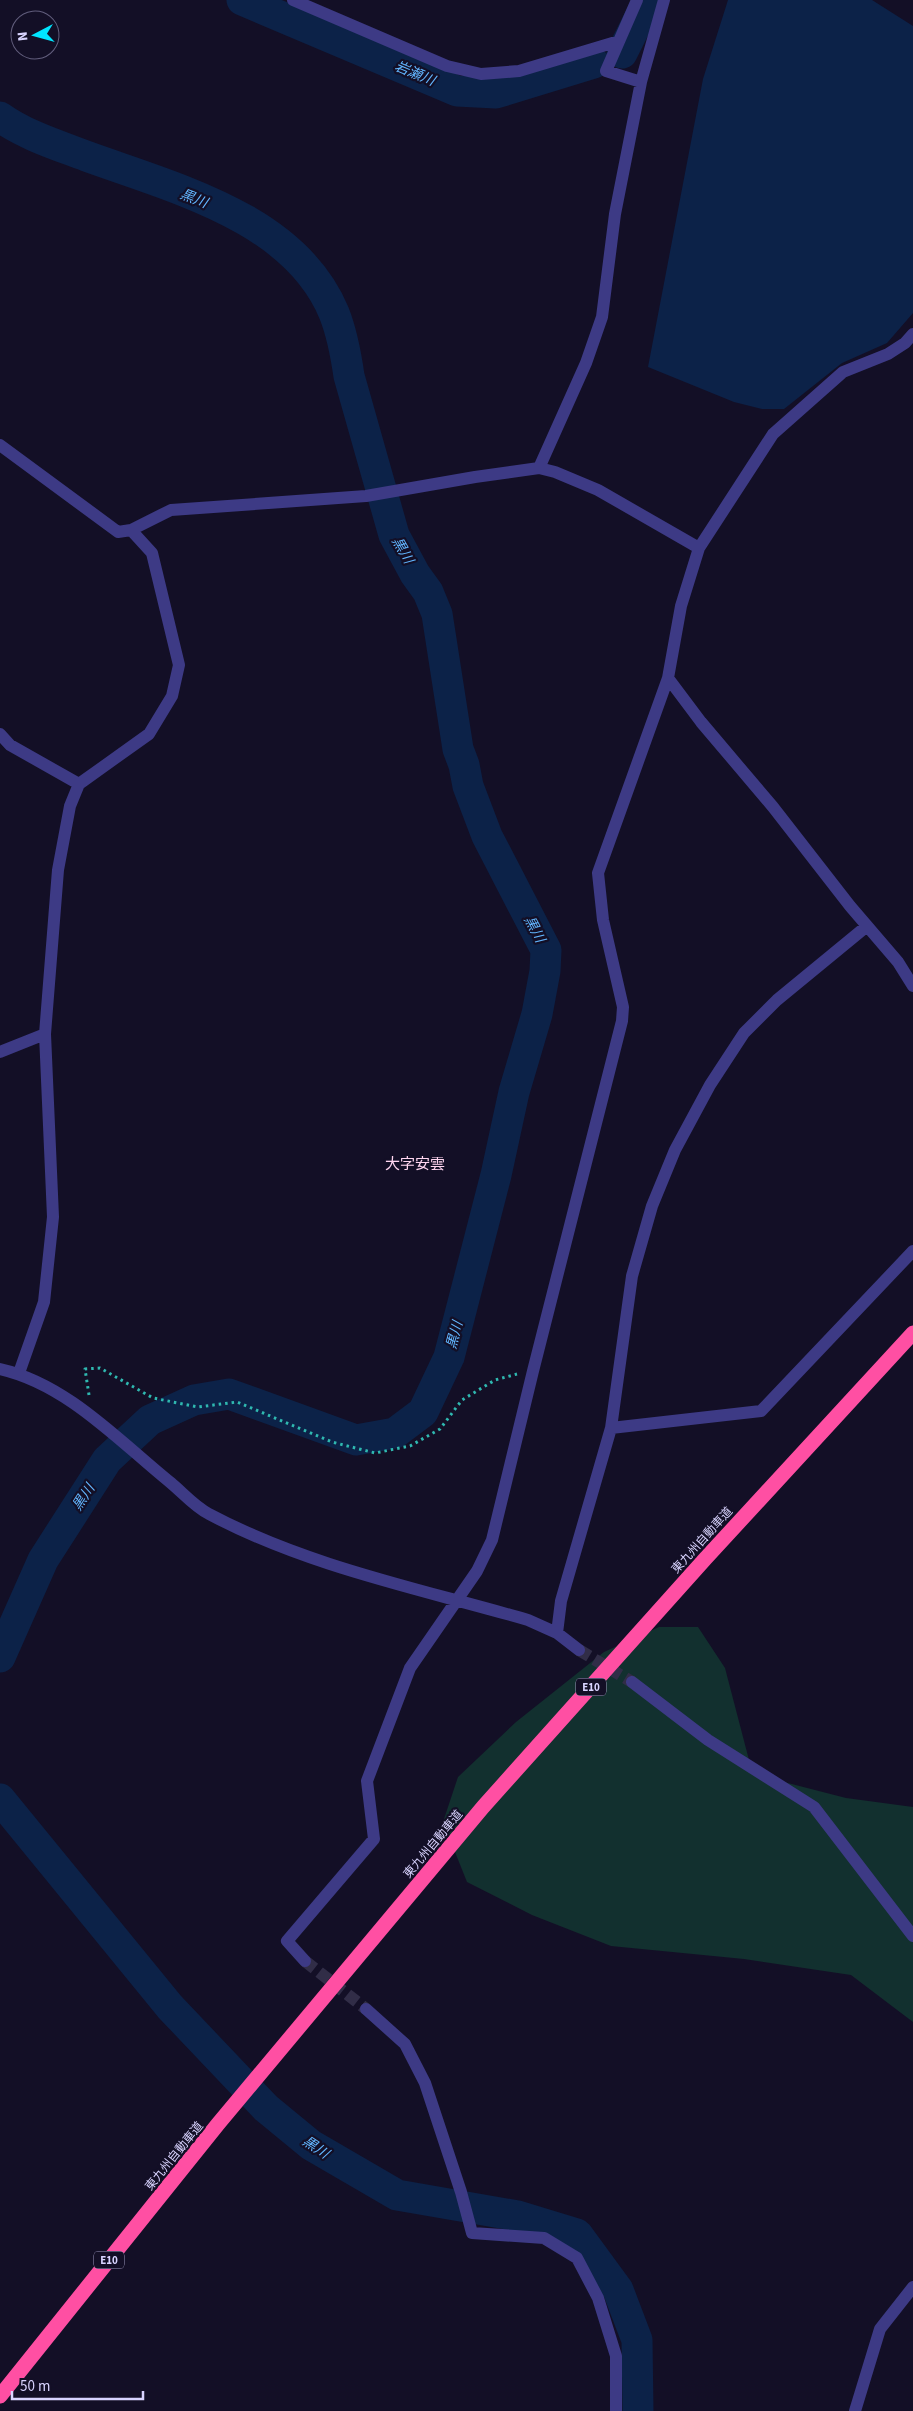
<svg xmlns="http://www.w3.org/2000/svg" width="913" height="2411" font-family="'Source Sans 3','Noto Sans JP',sans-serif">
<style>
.green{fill:#12302f}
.water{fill:#0c2248}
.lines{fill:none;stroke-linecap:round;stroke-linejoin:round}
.river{stroke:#0c2248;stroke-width:31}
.minor-tunnel{stroke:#312d47;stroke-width:12;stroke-dasharray:12 6;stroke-linecap:butt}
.path{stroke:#2fb8b0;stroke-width:3;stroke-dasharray:2.5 4;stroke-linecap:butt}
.minor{stroke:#3d3a85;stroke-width:12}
.highway{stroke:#ff4fa3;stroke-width:15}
.labels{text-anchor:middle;stroke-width:4.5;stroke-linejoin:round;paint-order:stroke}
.shield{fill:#130f26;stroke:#9e99be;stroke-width:1}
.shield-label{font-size:11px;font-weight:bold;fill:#d9d4ff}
.street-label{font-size:12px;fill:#d9d4ff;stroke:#130f26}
.water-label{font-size:14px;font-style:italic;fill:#62b6ff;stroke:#130f26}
.quarter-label{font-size:15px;fill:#ffd6f0;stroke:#130f26}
</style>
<rect width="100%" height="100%" fill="#130f26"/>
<path class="green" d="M659 1627H698L725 1668 749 1760 780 1781 846 1798 913 1807V2022L851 1975 744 1959 611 1946 532 1915 467 1882 443 1822 458 1777 516 1722 604 1652Z"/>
<path class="water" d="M728 0H872L913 26V313L887 343 842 363 784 409H762L734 402 648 367 703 79Z"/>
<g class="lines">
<path class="river" d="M242 0 457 91 496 93 594 63
M622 53 645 7
M0 117C25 135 57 145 86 156 174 188 295 218 334 313 342 333 346 355 349 376L394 535 415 574 428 592 437 614 458 749 464 765 468 786 487 836 546 950 545 971 537 1014 514 1092 496 1175 449 1357 423 1412 395 1433 356 1440 229 1394 194 1400 150 1420 107 1460 43 1560 0 1657
M0 1799 170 2007 266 2108 311 2145 397 2195 518 2216 577 2234 618 2290 637 2340 638 2411"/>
<path class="minor-tunnel" d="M579 1650 632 1682
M305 1961 366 2009"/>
<path class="path" d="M89 1395 85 1369 100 1368 153 1398 198 1407 237 1402 332 1442 375 1453 410 1446 440 1429 462 1400 495 1380 517 1374"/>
<path class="minor" d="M293 0 447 66 481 74 519 71 619 41
M637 0 606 71 641 82
M0 445 118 532 131 530 171 510 366 496 475 477 539 468 555 472 598 490 699 548
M539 468 586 363 602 317 615 214 641 82 664 0
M668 678 701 722 773 807 850 906 898 962 913 986
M0 734 10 745 79 784
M0 1052 45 1034
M0 1369C67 1384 119 1441 171 1483 183 1493 195 1507 209 1514 309 1567 421 1589 528 1620L557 1633 579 1650
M19 1373 44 1302 53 1217 45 1034 58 870 70 806 79 784 149 734 172 696 179 665 152 553 131 530
M611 1428 761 1411 913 1251
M557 1633 561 1601 611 1428 632 1276 652 1206 675 1150 710 1085 744 1033 777 1000 867 926
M632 1682 708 1740 814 1807 913 1936
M305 1961 287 1941 374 1839 367 1781 410 1668 477 1571 492 1540 533 1371 622 1021 623 1007 603 920 598 873 668 678 681 606 699 548 773 434 843 372 888 354 905 343 913 334
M366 2009 405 2044 425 2083 461 2192 472 2233 544 2238 577 2258 598 2298 616 2356V2411
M855 2411 880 2329 913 2287"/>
<path class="highway" d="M0 2396 218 2124 483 1807 705 1559 913 1333"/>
</g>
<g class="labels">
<g class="shield">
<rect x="576" y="1678.5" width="30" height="17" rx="4"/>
<rect x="94" y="2251.5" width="30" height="17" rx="4"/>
</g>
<g class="shield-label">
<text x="591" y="1691">E10</text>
<text x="109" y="2264">E10</text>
</g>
<g class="street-label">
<text transform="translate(702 1540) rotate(-48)" y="4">東九州自動車道</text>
<text transform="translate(433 1844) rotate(-50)" y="4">東九州自動車道</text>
<text transform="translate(174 2156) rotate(-51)" y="4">東九州自動車道</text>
</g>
<g class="water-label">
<text transform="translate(415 73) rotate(23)" y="5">岩瀬川</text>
<text transform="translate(194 198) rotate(21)" y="5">黒川</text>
<text transform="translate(403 550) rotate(60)" y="5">黒川</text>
<text transform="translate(535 929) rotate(62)" y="5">黒川</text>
<text transform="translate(454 1335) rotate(-75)" y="5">黒川</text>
<text transform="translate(83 1497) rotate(-57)" y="5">黒川</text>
<text transform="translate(316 2147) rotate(33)" y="5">黒川</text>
</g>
<g class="quarter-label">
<text x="415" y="1169">大字安雲</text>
</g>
</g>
<g transform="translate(35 35) rotate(264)"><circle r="24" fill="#130f26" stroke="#625e7d"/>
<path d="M0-4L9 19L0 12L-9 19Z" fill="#00e5ff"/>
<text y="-8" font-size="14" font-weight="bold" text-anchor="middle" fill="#d9d4ff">N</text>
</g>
<path d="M12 2391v8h131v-8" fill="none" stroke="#d9d4ff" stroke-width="2.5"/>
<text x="20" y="2391" font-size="15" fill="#d9d4ff" stroke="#130f26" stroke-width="4" paint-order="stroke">50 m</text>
</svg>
